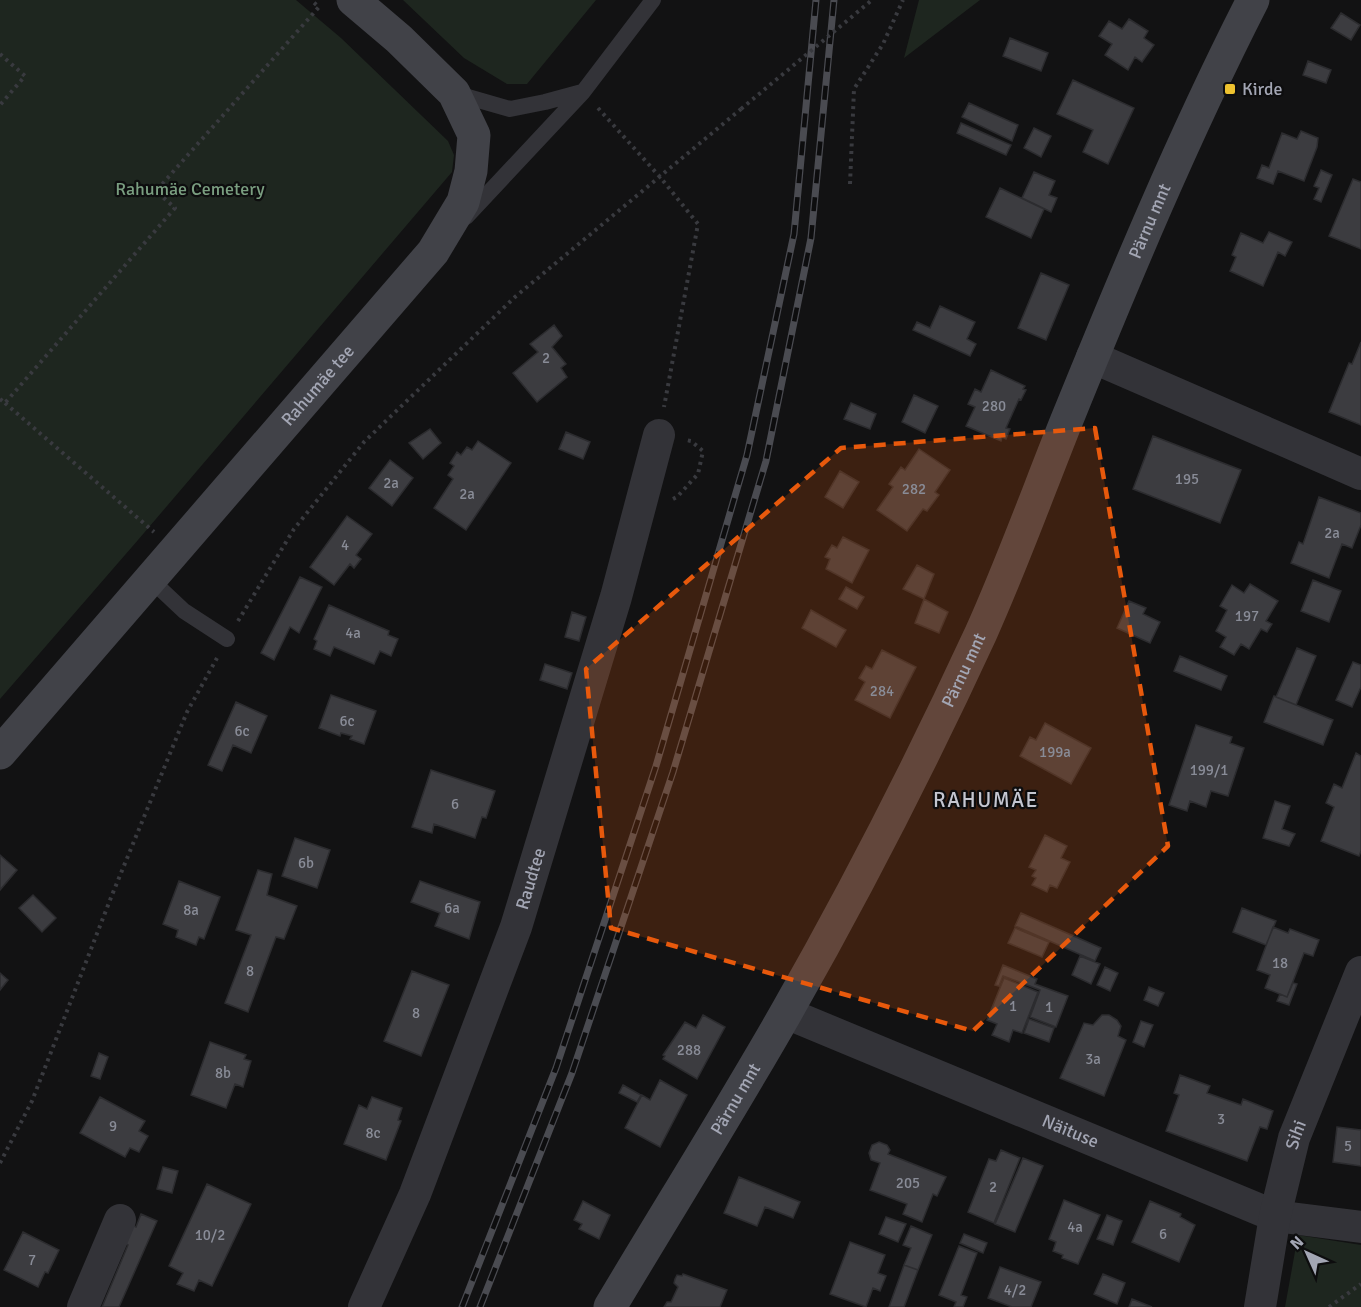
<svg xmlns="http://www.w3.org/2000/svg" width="1361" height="1307" font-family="Signika,sans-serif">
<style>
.green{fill:#1e261f}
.building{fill:#3c3c40;stroke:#2c2c2f;stroke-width:1.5}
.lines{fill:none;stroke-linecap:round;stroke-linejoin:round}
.path{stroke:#393a3f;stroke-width:4;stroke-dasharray:3 4.5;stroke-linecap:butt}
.lane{stroke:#333338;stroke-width:16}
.street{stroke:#333338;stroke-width:32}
.secondary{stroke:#414248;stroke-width:33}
.rail-casing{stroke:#4a4b51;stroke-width:7}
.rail{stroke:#0d0d0e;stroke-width:4.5;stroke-dasharray:14;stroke-linecap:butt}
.path-bridge{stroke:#393a3f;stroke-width:4;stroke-dasharray:3 4.5;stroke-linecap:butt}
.marked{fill:#e8590c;fill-opacity:0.2;stroke:#e8590c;stroke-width:4.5;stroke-dasharray:12 8;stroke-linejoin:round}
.poi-dot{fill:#eec22f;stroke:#0d0d0e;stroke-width:2}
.labels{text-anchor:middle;stroke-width:4.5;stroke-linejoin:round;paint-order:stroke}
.number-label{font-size:15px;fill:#898c97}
.poi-label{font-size:18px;fill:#a3a6b4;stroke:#0d0d0e;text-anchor:start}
.park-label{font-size:18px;fill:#7a9e80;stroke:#0d0d0e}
.street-label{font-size:18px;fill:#a3a6b4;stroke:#0d0d0e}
.quarter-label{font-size:21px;letter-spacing:1.5px;fill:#c4c6d0;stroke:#0d0d0e}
</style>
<rect width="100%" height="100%" fill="#121213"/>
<path class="green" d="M0 0H296L341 38 448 141 454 155 452 172 138 540 0 699Z
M403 0H596L527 84H507L464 58Z
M919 0H980L904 58Z
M1298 1235 1361 1245V1307H1285Z"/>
<path class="building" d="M1341 13 1360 25 1351 40 1331 28Z
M1129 19 1148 31 1144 38 1154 45 1142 62 1135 57 1128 70 1105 55 1112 44 1099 36 1109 21 1122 29Z
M1010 38 1048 53 1041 71 1003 56Z
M1308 61 1331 70 1326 83 1303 75Z
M1073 80 1134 108 1108 164 1083 152 1093 130 1057 114Z
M969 103 1018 125 1012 141 962 117Z
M961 123 1011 145 1006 155 957 133Z
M1034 128 1051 136 1041 157 1024 148Z
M1301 131 1318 138 1317 147 1304 181 1278 171 1273 184 1257 178 1262 165 1269 168 1282 133 1297 139Z
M1321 170 1332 175 1321 202 1314 199 1319 188 1314 186Z
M1034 172 1055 181 1049 195 1057 198 1051 212 1022 198Z
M1353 179 1361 182V249L1329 236Z
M1000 188 1044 209 1031 238 986 217Z
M1269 232 1292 242 1285 256 1278 252 1263 286 1230 271 1236 257 1232 255 1241 233 1263 243Z
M1041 273 1069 285 1046 340 1018 328Z
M940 306 975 322 967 339 976 344 970 356 913 330 917 322 930 328Z
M554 325 562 336 552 347 566 364 561 368 567 377 537 402 513 373 538 352 530 344Z
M1361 342V425L1329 412 1349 363 1352 364Z
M991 370 1025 386 1023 389 1026 390 1021 400 1019 399 1006 428 1010 429 1006 439 1002 437 1001 441 966 426 975 407 968 404 975 389 981 392Z
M914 395 938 406 925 433 902 422Z
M851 403 876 414 870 429 844 419Z
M430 429 441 443 423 459 409 443Z
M566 432 590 442 583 459 559 449Z
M1153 436 1241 470 1220 523 1133 489Z
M478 441 511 463 466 530 434 508 453 479 448 475 454 466 450 463 457 452 461 455 467 447 472 450Z
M919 449 950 470 935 492 939 495 927 511 923 509 907 531 877 510 893 487 889 484 901 467 905 470Z
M390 460 413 478 392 506 369 488Z
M840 471 859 482 843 508 825 497Z
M1319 497 1361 513V525L1352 548 1342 544 1329 578 1291 563 1299 542 1303 544Z
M347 516 372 534 356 555 361 559 354 568 350 564 334 585 310 567Z
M843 537 869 550 852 583 826 569 830 559 825 557 832 545 837 548Z
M917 565 934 574 924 599 903 589Z
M300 577 322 587 299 633 290 627 274 660 261 653Z
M1313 580 1341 591 1329 622 1301 611Z
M1250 584 1278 601 1266 621 1272 624 1267 632 1261 629 1249 649 1241 644 1234 655 1220 647 1226 637 1216 631 1227 610 1220 606 1232 585 1244 593Z
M846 587 864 597 857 609 839 599Z
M924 599 948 612 939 633 915 623Z
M1129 601 1146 608 1143 614 1160 622 1150 643 1117 628Z
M329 605 389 631 388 635 398 639 391 656 380 651 374 664 334 647 330 656 314 649 317 641 314 639Z
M811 610 846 630 836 647 802 628Z
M572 612 586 617 579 641 565 637Z
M1297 648 1316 656 1296 705 1276 697Z
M882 650 916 667 890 718 855 700 865 682 859 678 866 666 872 669Z
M1180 656 1227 676 1221 690 1174 671Z
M1353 662 1361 665V687L1352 707 1336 700Z
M545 664 572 673 567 689 540 680Z
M331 695 376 711 364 744 350 739 352 736 341 733 340 736 319 728Z
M1274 696 1333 720 1323 745 1264 722Z
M236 702 267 716 251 753 233 745 222 771 208 765Z
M1045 723 1091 748 1071 784 1020 756 1030 737 1036 740Z
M1196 725 1232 737 1230 743 1244 748 1228 796 1211 791 1206 807 1190 801 1187 811 1169 805Z
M1356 753 1361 756V851L1359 856 1321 841 1334 807 1326 803 1334 784 1342 788Z
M431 770 495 791 486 818 482 817 475 838 434 824 432 833 412 827Z
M1275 801 1290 806 1282 829 1295 834 1289 846 1263 838Z
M1045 835 1067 846 1061 858 1070 862 1057 888 1050 885 1047 892 1032 885 1036 878 1032 876 1036 870 1029 867Z
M295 838 330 850 317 888 282 876Z
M0 855 17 870 0 890Z
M258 870 272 874 267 895 297 906 284 939 276 937 248 1012 225 1003 251 935 236 930Z
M179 881 220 897 204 939 199 937 196 945 176 937 178 930 163 924Z
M420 881 480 902 469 939 435 926 440 913 411 902Z
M33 895 56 918 42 932 19 908Z
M1242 908 1276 921 1266 945 1233 932Z
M1021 913 1101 948 1095 961 1015 926Z
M1273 927 1288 933 1290 929 1319 940 1313 956 1304 953 1287 997 1265 988 1270 975 1257 970Z
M1015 928 1049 942 1042 957 1008 943Z
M1080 956 1100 964 1091 984 1072 975Z
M1003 965 1037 979 1035 984 1068 996 1056 1027 1030 1017 1040 990 1003 976 999 986 995 985Z
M1105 967 1118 973 1110 991 1097 985Z
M412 971 449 985 421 1056 384 1041Z
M0 973 8 980 0 990Z
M1004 978 1038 992 1022 1033 1013 1030 1009 1042 992 1035 997 1024 987 1020Z
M1293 983 1297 984 1289 1005 1277 1001 1280 994 1287 997Z
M1149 987 1164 993 1158 1006 1144 1000Z
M703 1015 725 1027 697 1079 663 1059 665 1056 663 1055 685 1022 696 1028Z
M1102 1015H1109L1117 1020 1121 1026 1118 1036 1126 1040 1104 1096 1060 1078 1084 1023 1093 1025Z
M1029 1019 1054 1028 1049 1042 1024 1033Z
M1141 1021 1153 1025 1144 1047 1133 1042Z
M210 1042 246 1055 244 1059 251 1061 243 1087 235 1084 226 1108 191 1095Z
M99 1053 108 1057 100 1079 91 1076Z
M1180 1075 1210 1086 1207 1093 1241 1105 1243 1099 1273 1111 1267 1129 1260 1127 1247 1161 1166 1131 1179 1095 1174 1093Z
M660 1080 687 1095 660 1147 625 1128 642 1095 650 1100Z
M623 1085 641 1095 637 1102 619 1093Z
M100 1097 145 1121 139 1131 148 1136 139 1152 130 1148 125 1157 80 1133Z
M372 1097 402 1108 398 1120 401 1121 386 1160 344 1144 359 1105 367 1109Z
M1337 1127 1361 1130V1166L1333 1162Z
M879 1142 887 1145 890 1150 888 1154 946 1177 937 1196 933 1194 922 1222 903 1214 907 1204 870 1190 880 1163 871 1160 869 1153 872 1145Z
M1001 1150 1020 1158 994 1223 968 1212 989 1159 996 1161Z
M1023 1158 1043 1166 1015 1232 995 1224Z
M163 1167 178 1171 172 1193 157 1189Z
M739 1177 800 1202 793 1218 765 1207 757 1226 724 1213Z
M207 1184 251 1204 212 1286 199 1280 194 1291 177 1284 183 1273 169 1266Z
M1064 1200 1100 1215 1078 1264 1062 1258 1063 1255 1053 1251 1056 1242 1049 1239Z
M583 1201 610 1215 599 1239 579 1229 582 1224 574 1220Z
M1150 1201 1181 1214 1180 1217 1195 1225 1179 1262 1132 1242Z
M141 1214 157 1221 119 1307H102L128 1245 119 1241 126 1222 136 1227Z
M1107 1215 1122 1221 1113 1245 1097 1239Z
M886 1217 906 1224 898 1242 879 1234Z
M911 1226 932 1235 918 1270 904 1265 911 1248 903 1245Z
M23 1232 59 1250 48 1273 45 1272 38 1287 4 1270Z
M964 1234 987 1243 983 1253 960 1243Z
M850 1242 885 1255 878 1273 886 1276 880 1291 873 1288 866 1307 830 1294Z
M959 1246 977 1253 961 1295 967 1297 963 1307H954L956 1302 939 1295Z
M904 1265 918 1270 904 1307H889Z
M1000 1267 1041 1282 1031 1307H1012L988 1298Z
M683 1274 727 1290 720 1307H664L667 1302H671L678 1287 674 1283 675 1279 677 1275 682 1276Z
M1103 1274 1125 1283 1117 1304 1094 1294Z
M1132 1299 1152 1307H1129Z"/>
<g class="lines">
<path class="path" d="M0 54 25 76 0 105
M598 108 660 177 698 224 664 407
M850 184 854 89 883 44 903 0
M0 399 5 403 175 208 156 191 319 7 311 0
M5 403 154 532
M673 499 677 497 698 474 703 451 691 441 686 440
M238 621 294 529 364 442 515 297 741 109
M0 1163 32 1101 112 895 187 712 217 658
M1329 1307 1361 1284"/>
<path class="lane" d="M454 93 510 109 545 102 582 92
M466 217 583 92 653 0
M150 579 184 611 227 639"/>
<g class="street">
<path d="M1092 357 1361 474"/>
<path id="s1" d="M786 1013 1275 1216 1361 1227"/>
<path d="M83 1307 120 1220"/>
<path id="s2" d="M364 1307 415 1194 516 927 616 597 659 435"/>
<path id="s3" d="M1260 1307 1275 1216 1294 1138 1361 972"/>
</g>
<g class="secondary">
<path id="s4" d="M0 753 433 252 463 202 471 171 474 135 454 93 399 39 353 0"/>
<path id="s5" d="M610 1307C669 1208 730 1111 787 1011 857 888 922 761 981 633 1012 564 1038 492 1066 422 1124 279 1183 137 1253 0"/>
</g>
<g class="rail-casing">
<path id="rail" d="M462 1307 556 1068 656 766 747 455 794 234 816 0
M480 1307 572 1073 673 772 766 461 811 238 834 0"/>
</g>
<use href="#rail" class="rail"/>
<path class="path-bridge" d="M741 109 872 0"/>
</g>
<path class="marked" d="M1095 428 1168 846 973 1031 611 928 586 669 841 448Z"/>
<rect class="poi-dot" x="1224" y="83" width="12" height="12" rx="3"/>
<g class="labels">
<g class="number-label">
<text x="546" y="363">2</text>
<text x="994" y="411">280</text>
<text x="1187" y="484">195</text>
<text x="391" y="488">2a</text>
<text x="914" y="494">282</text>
<text x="467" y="499">2a</text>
<text x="1332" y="538">2a</text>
<text x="345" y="550">4</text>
<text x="1247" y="621">197</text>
<text x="353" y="638">4a</text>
<text x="882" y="696">284</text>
<text x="347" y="726">6c</text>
<text x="242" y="736">6c</text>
<text x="1055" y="757">199a</text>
<text x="1209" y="775">199/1</text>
<text x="455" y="809">6</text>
<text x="306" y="868">6b</text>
<text x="452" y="913">6a</text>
<text x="191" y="915">8a</text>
<text x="1280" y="968">18</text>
<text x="250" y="976">8</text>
<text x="1013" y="1011">1</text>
<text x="1049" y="1012">1</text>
<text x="416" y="1018">8</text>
<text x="689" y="1055">288</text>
<text x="1093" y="1064">3a</text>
<text x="223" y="1078">8b</text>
<text x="1221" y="1124">3</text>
<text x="113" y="1131">9</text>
<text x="373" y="1138">8c</text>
<text x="1348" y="1151">5</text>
<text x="908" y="1188">205</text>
<text x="993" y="1192">2</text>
<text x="1075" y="1232">4a</text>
<text x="1163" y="1239">6</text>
<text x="210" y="1240">10/2</text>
<text x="32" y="1265">7</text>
<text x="1015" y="1295">4/2</text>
</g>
<g class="poi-label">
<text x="1242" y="95">Kirde</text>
</g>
<g class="park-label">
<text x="190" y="195">Rahumäe Cemetery</text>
</g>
<g class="street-label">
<text dy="6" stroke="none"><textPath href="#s5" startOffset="1215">Pärnu mnt</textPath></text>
<text dy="6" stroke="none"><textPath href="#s4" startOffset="486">Rahumäe tee</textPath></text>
<text dy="6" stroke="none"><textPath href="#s5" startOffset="729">Pärnu mnt</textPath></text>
<text dy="6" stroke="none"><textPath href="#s2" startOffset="460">Raudtee</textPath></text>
<text dy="6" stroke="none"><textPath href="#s5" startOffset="243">Pärnu mnt</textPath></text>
<text dy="6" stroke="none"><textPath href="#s1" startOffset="308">Näituse</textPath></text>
<text dy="6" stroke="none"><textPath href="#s3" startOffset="176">Sihi</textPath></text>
</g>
<g class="quarter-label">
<text x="986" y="807">RAHUMÄE</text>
</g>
</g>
<g transform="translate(1307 1253) rotate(315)" stroke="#0d0d0e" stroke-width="4.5" paint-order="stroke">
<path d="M0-4.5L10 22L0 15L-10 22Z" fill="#a3a6b4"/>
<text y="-9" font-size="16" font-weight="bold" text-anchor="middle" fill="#a3a6b4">N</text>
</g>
</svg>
